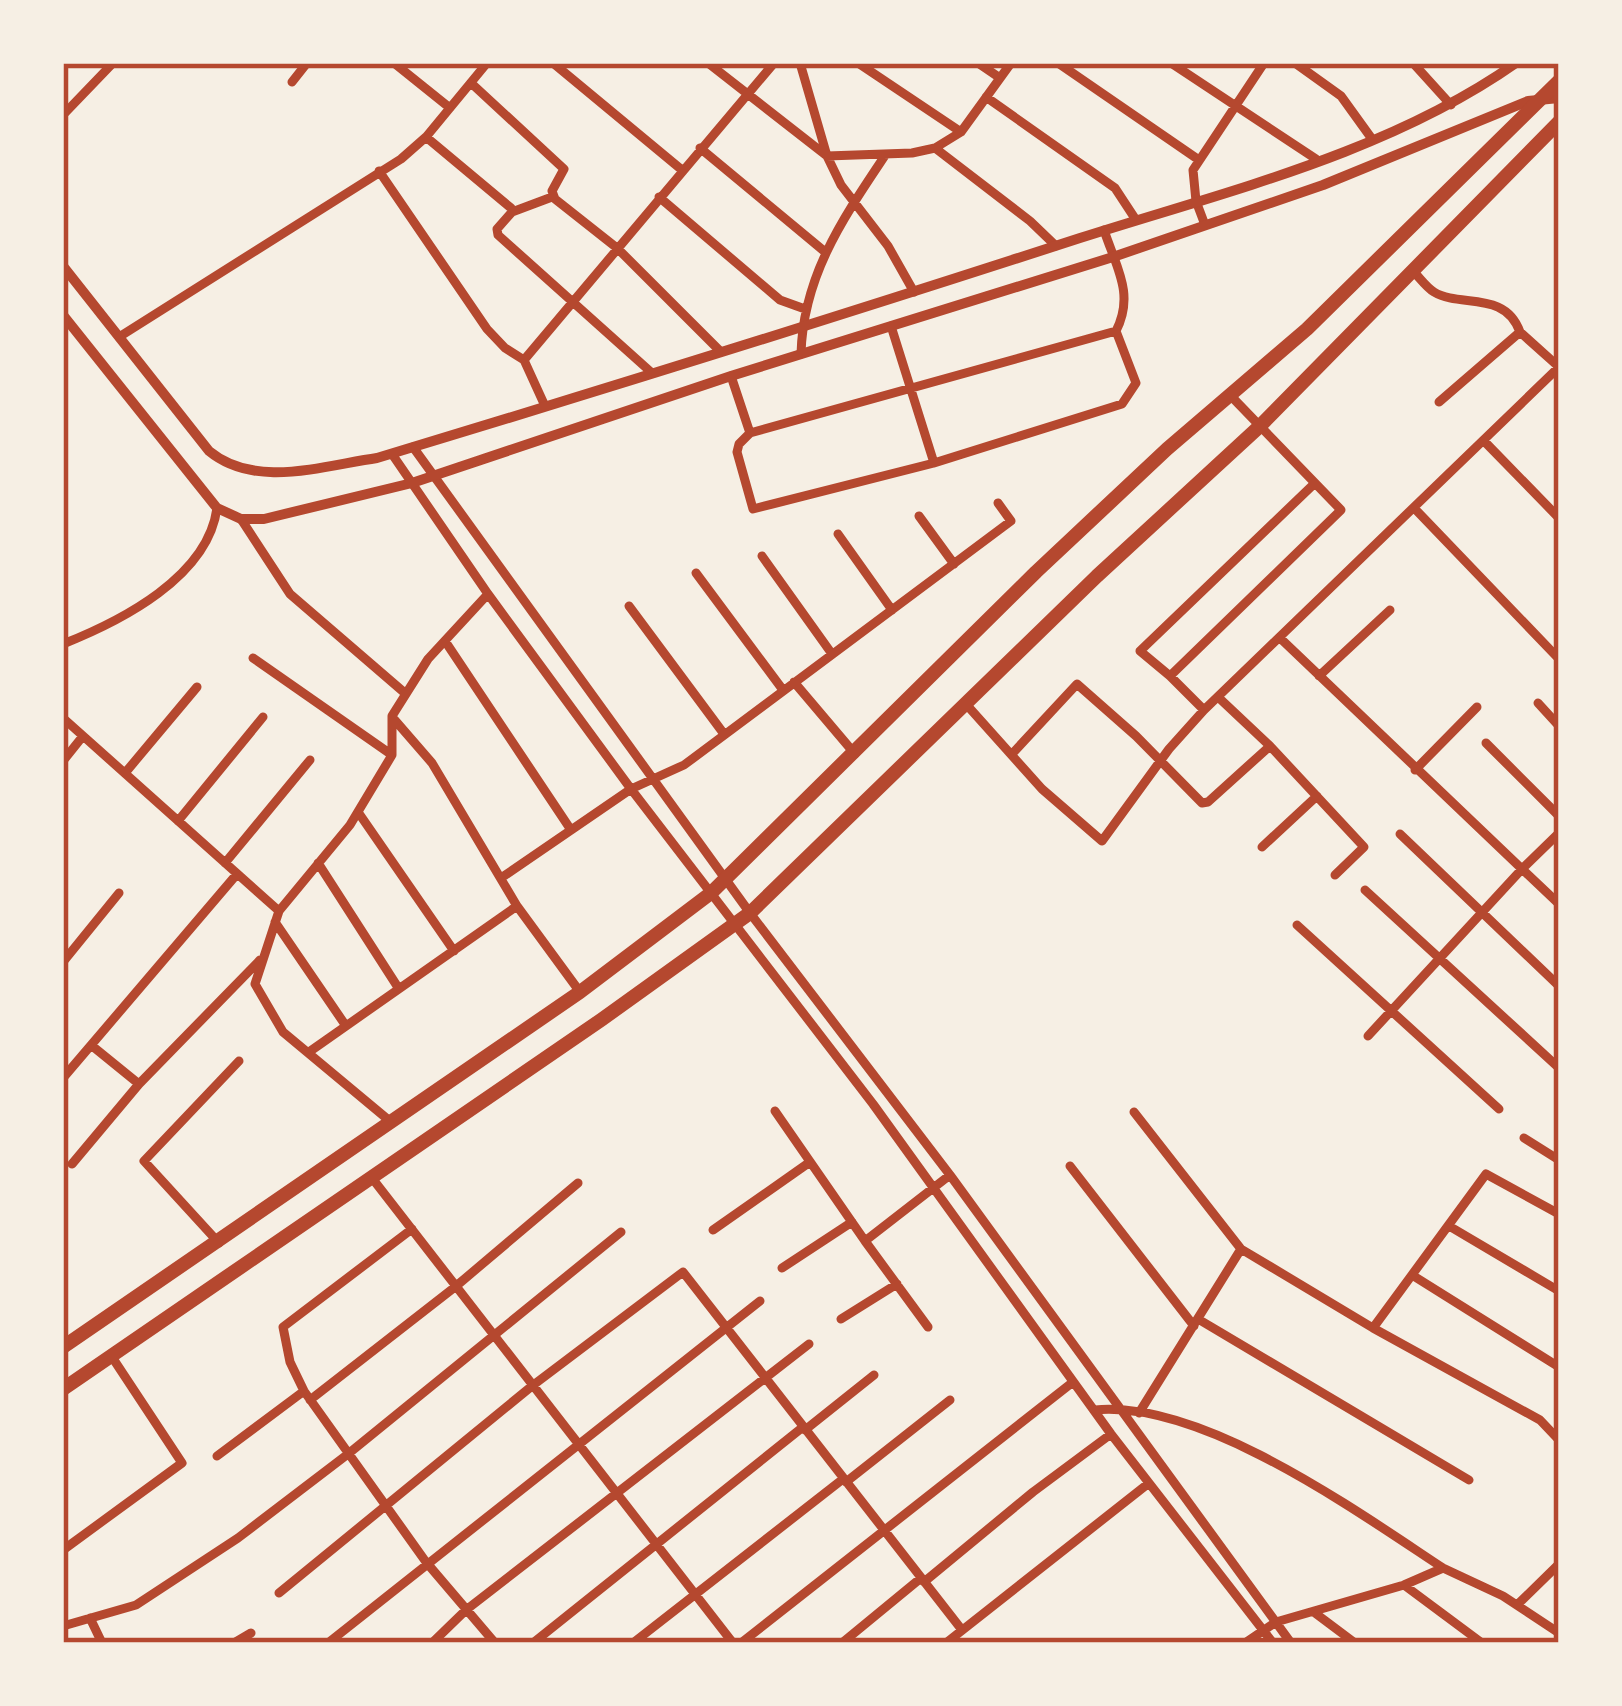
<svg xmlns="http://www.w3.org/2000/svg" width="1622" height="1706" font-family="'PT Sans Narrow',sans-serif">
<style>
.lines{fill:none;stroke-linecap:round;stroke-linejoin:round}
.service{stroke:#b5482f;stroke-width:4.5}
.minor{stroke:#b5482f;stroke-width:9}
.tertiary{stroke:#b5482f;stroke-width:10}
.primary{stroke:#b5482f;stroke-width:14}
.neatline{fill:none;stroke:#b5482f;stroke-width:4.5}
</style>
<rect width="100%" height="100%" fill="#f6efe4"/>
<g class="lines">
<path class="service" d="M63 66 65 63"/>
<path class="minor" d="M394 63 450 108
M553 63 682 170
M708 63 827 156 912 153 935 148 961 132 1011 63
M800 63 827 156 841 185 888 246 914 292
M858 63 961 132
M978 63 1000 78
M1058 63 1199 160
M1171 63 1316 159
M1295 63 1341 96 1372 139
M1413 63 1451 105
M292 82 307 63
M471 83 564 169 552 191 555 199 617 248 721 352
M986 97 1115 188 1136 220
M63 115 113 63
M426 137 511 208 512 212 497 229 498 235 652 373
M700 148 824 251
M935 148 1030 221 1056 246
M379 171 487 329 505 348 524 360
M659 197 780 300 805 309
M512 212 552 197
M1205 225 1196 201 1193 170 1264 63
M1104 230C1116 267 1135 294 1116 331L750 433 739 444 737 452 753 509 934 463 1122 404 1136 383 1116 331
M1413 271C1420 278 1426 287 1434 292 1460 308 1505 290 1520 332
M891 326 934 463
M119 337 401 159 426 137 487 63
M801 354C803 275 844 217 886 154
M731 376 750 433
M1439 402 1520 332 1559 367
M545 406 524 360 774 63
M1484 441 1559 518
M413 447 750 913 950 1175 1291 1643
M392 454 488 594 631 789 873 1104 1111 1434 1273 1643
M1415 509 1559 659
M919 516 954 564
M241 519 290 594 406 694
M838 534 892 610
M762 556 832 654
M696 573 783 690
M629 606 724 734
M1280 638 1522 869 1368 1036
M445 641 571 830
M63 644C121 621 208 577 217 508
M253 658 392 755
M1170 676 1140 651 1315 483
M1319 676 1390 610
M794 682 855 754
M1218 697 1270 746 1364 847 1335 875
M965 703 1042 789 1102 841 1169 749 1204 710 1559 367
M1538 703 1559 726
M1204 710 1170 676 1341 510 1230 395
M63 718 279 911
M1486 743 1559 816
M1012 754 1077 684 1136 736 1202 803 1208 802 1270 746
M63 761 83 736
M1415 770 1477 707
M125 773 197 687
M358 812 454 951
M178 821 263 717
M1559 833 1522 869 1559 904
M1400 834 1559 986
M1262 847 1317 796
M225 863 310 760
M318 863 399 989
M501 878 631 789 684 765 1011 521 998 503
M1365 890 1559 1068
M517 906 580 992
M275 922 346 1026
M1297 925 1499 1109
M63 962 119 893
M91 1045 139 1084 260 960
M309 1052 517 906 432 763 393 718
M63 1078 237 874
M775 1111 865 1241 950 1175
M1134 1112 1241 1249 1139 1413
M391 1122 283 1032 255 984 279 911 350 825 392 755V716L428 659 488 594
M1524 1138 1559 1160
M72 1164 139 1084
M1070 1166 1194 1326
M372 1178 733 1643
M1449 1226 1559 1291
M412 1229 283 1327 290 1362 304 1391 426 1562 495 1643
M713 1230 810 1162
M865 1241 928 1327
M219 1243 144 1161 239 1061
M1241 1249 1373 1328 1486 1174 1559 1214
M782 1268 852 1222
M1412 1275 1559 1367
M841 1319 897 1284
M1198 1319 1469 1480
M1373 1328 1540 1420 1559 1440
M310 1400 455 1287 578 1183
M1095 1410C1202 1400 1355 1510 1443 1568
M805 1430 874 1375
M217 1456 304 1391
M846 1482 950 1400
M63 1550 182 1463 112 1357
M924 1582 1033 1492 1111 1434
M1404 1585 1482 1643
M279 1593 532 1386 683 1272 962 1630
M1517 1605 1559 1564
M1315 1613 1355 1643
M90 1618 102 1643
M63 1626 136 1605 238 1538 348 1454 621 1232
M234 1643 251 1633
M328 1643 760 1301
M432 1643 466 1610 809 1344
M533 1643 803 1427
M633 1643 843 1479
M741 1643 1073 1382
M842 1643 921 1578
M946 1643 1149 1483
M1245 1643 1276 1622 1404 1585 1443 1568 1503 1596 1559 1633"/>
<path class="tertiary" d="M63 266 209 451C255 489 322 466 377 458 612 387 846 314 1080 238 1227 191 1388 153 1516 63
M63 315 217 508 241 519H264L412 483 731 376 1113 257 1323 185 1528 101 1559 98"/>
<path class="primary" d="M63 1347 580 992 711 893 1036 572 1167 449 1307 329 1559 81
M63 1389 601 1020 750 913 1097 576 1260 426 1559 122"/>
</g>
<rect width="1622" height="1706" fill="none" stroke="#f6efe4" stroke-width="132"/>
<rect x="66" y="66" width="1490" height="1574" class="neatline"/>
</svg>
